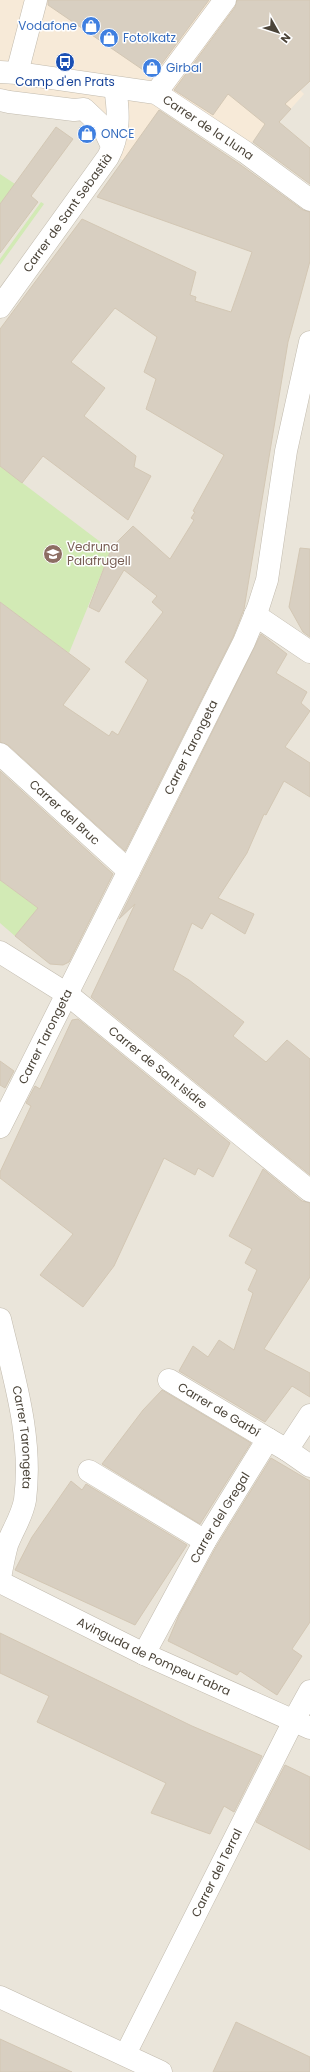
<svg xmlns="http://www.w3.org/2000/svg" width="310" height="2072" font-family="Poppins,sans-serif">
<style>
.residential{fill:#eae5da}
.commercial{fill:#f7ead8}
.green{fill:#d2eab5}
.building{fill:#d8cfc1;stroke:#d3c7b4}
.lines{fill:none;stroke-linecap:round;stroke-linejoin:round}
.pedestrian-casing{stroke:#c2bbae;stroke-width:22}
.minor-casing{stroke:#c2bbae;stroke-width:23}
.tertiary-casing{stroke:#c2bbae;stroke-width:23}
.pedestrian{stroke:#fff;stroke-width:21}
.minor{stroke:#fff;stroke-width:22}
.tertiary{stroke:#fff;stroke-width:22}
.labels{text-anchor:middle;stroke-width:3;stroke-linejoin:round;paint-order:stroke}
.shop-label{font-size:12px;fill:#366cbe;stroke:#fff;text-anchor:start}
.transit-label{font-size:12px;fill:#164399;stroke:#fff}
.street-label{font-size:12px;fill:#4b4439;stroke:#fff}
.education-label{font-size:12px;fill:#785e54;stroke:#fff;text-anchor:start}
</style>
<rect width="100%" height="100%" fill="#f6f3ec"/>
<path class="residential" d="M0 0H310V2072H0Z"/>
<path class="commercial" d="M0 0H310L300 90 304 94 279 122 271 116 245 152 164 97 160 109 124 161 111 152 87 120 0 108Z"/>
<path class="green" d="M0 174 15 184 0 212Z
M41 202 44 204 0 265V259Z
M0 466 111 550 69 653 0 602Z
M0 880 38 908 15 936 0 923Z"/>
<path class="building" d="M48 0H209L155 73 149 74 48 5Z
M237 0H310V81L285 104 291 109 279 122 310 148V184L253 142 265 124 228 94 213 115 174 90 235 7Z
M159 110 238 163 303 210 310 212V261L288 342 244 609 233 637 125 851 8 745 0 742V602L90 669 63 705 109 736 112 731 118 735 148 680 125 662 163 612 152 602 157 596 124 570 99 612 89 607 112 547 133 526 170 559 194 520 191 518 195 512 193 511 224 455 146 409 156 379 144 372 157 337 115 308 71 362 105 388 84 416 136 456 134 467 151 476 128 520 43 456 22 483 0 466V329L82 219 196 272 190 295 196 297 195 301 231 312 252 252 97 197Z
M56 127 73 139 31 196 38 202 0 253V204Z
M300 548 310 549V637L303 632 289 607Z
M261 634 287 654 276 673 307 692 301 703 310 711 285 747 310 763V797L284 781 266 815 264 814 247 853 218 898 254 914 245 934 211 913 202 929 192 923 173 970 189 980 244 1022 233 1036 266 1062 287 1040 310 1059V1175L91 997 135 904 119 919Z
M0 771 113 874 69 962 63 965 50 964 15 936 38 908 0 880Z
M78 1019 230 1143 213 1177 198 1168 195 1175 164 1158 114 1266 83 1307 40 1275 73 1234 0 1178V1172L31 1106 26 1103 35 1086 40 1089 72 1020Z
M0 1061 14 1071 5 1088 0 1085Z
M263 1169 302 1201 310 1203V1277L264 1349 310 1373V1397L292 1386 265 1422 179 1371 193 1346 208 1357 219 1340 234 1350 253 1293 248 1290 257 1270 245 1263 252 1249 229 1236Z
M162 1390 251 1443 200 1524 102 1464 143 1410Z
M271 1458 310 1481V1622L292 1649 302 1656 277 1695 240 1671 237 1675 168 1641 179 1615 216 1547Z
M71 1481 82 1490 86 1484 187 1545 135 1625 15 1570 32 1537Z
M0 1633 192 1726 262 1756 234 1812 224 1806 210 1834 151 1813 166 1783 37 1722 49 1696 0 1673Z
M285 1765 310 1777V1850L256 1822Z
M236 2022 310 2057V2072H213Z
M0 2039 72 2072H0Z"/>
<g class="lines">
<g class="pedestrian-casing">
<g id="pedestrian">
<path id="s1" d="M125 2055 294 1720"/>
</g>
</g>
<g class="minor-casing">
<g id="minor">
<path id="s2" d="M0 72 17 73 156 93 245 152 310 200"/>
<path d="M17 73 36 0"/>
<path d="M156 93 225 0"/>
<path d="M0 100 9 102 74 110 84 109 103 127 112 146"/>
<path id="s3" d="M0 307 108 157C120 135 119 112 115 88"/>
<path d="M255 615 310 652"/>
<path id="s4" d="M0 754 129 871"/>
<path id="s5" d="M0 952 67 994 310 1191"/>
<path id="s6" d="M0 1127 244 642 258 608 267 580 286 451 310 342"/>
<path id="s7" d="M0 1319C14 1378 33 1438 25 1500 22 1517 13 1529 7 1545 4 1556 2 1567 0 1578"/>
<path id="s8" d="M169 1380 268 1439"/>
<path d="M287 1450 310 1466"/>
<path d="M89 1471 205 1541"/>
<path id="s9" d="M144 1654 205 1541 268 1439 287 1450 310 1415"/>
<path d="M294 1720 310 1691"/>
<path d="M0 1997 161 2072"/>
</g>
</g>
<g class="tertiary-casing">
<g id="tertiary">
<path id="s10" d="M0 1582 144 1654 310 1728"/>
</g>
</g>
<use href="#pedestrian" class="pedestrian"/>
<use href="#minor" class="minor"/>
<use href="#tertiary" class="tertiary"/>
</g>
<defs>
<g id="shop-disc" transform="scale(1)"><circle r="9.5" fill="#3f7fe0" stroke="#fff"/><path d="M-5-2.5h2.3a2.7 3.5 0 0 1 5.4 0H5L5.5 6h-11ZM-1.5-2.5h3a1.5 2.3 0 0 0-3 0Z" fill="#fff"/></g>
<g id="bus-disc" transform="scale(1)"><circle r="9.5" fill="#1a4fb4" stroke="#fff"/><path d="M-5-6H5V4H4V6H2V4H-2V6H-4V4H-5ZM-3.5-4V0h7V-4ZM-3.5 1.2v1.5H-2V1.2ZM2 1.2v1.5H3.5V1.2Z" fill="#fff"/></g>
<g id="school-disc" transform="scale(1)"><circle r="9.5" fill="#8d6e63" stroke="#fff"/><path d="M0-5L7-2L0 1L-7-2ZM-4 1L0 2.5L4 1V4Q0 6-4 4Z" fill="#fff"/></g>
</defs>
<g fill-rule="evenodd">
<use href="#shop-disc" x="91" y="26"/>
<use href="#shop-disc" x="109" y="38"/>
<use href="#bus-disc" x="65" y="62"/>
<use href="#shop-disc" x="152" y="68"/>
<use href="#shop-disc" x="87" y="134"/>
<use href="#school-disc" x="53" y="554"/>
</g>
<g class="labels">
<g class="shop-label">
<text x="77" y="30" text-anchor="end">Vodafone</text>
<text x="123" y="42">FotoIkatz</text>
<text x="166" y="72">Girbal</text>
<text x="101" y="138">ONCE</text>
</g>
<g class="transit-label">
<text x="65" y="86">Camp d'en Prats</text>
</g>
<g class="street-label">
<text dy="4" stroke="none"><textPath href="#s2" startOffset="220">Carrer de la Lluna</textPath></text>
<text dy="4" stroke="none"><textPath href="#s3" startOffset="116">Carrer de Sant Sebastià</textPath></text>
<text dy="4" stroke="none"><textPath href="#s6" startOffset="425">Carrer Tarongeta</textPath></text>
<text dy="4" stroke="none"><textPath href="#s4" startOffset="87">Carrer del Bruc</textPath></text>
<text dy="4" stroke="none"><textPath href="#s6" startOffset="101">Carrer Tarongeta</textPath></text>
<text dy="4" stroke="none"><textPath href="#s5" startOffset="196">Carrer de Sant Isidre</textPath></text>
<text dy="4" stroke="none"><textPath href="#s8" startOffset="58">Carrer de Garbí</textPath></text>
<text dy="4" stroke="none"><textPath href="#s7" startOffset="121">Carrer Tarongeta</textPath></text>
<text dy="4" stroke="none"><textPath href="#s9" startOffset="156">Carrer del Gregal</textPath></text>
<text dy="4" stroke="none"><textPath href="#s10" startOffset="171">Avinguda de Pompeu Fabra</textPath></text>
<text dy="4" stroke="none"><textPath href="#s1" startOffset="204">Carrer del Terral</textPath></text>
</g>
<g class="education-label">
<text x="67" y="551">Vedruna<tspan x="67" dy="14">Palafrugell</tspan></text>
</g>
</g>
<g transform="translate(278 32) rotate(129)" stroke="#ffffff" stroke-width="3" paint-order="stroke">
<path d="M0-3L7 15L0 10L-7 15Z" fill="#4b4439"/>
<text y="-6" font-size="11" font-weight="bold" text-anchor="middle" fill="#4b4439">N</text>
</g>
</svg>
